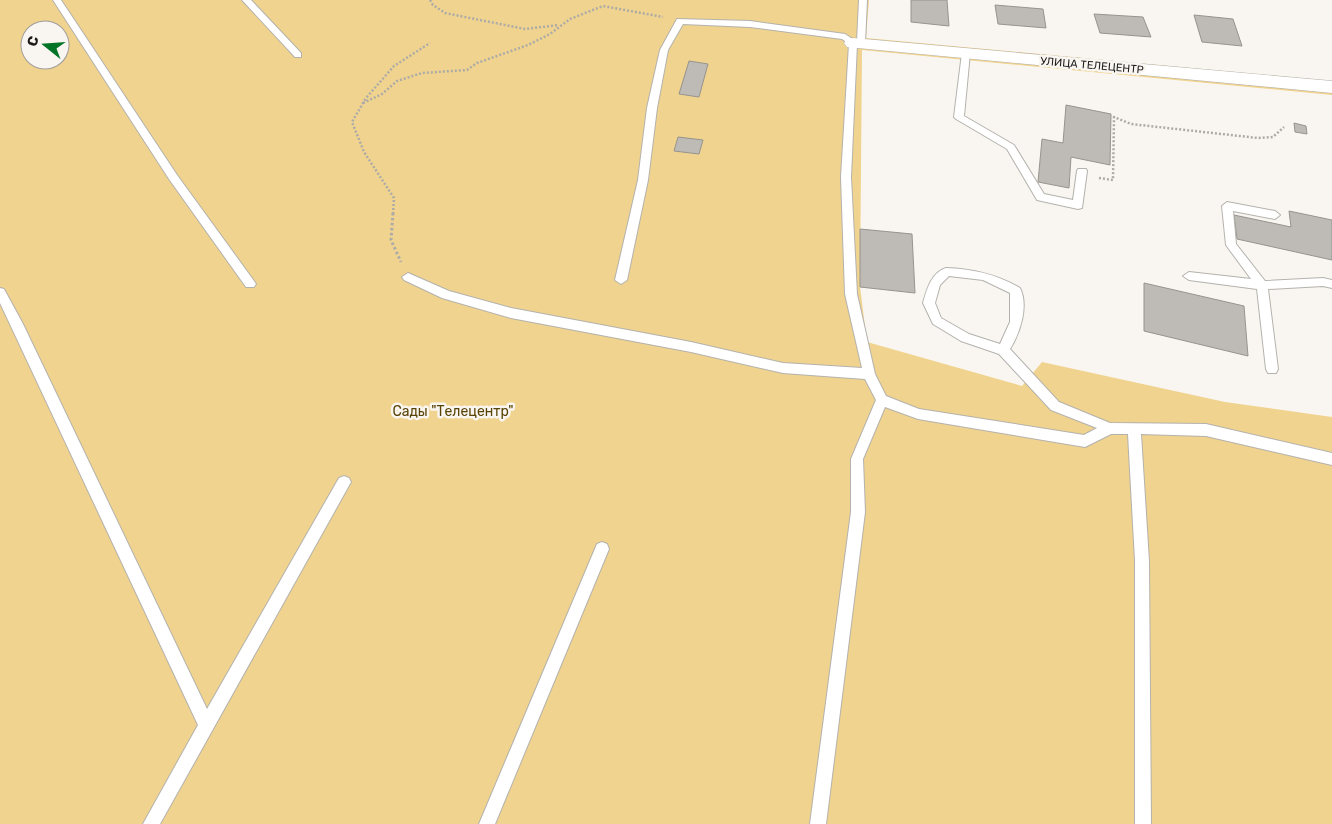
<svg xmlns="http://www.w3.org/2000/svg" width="1332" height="824" font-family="Rubik,sans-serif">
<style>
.green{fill:#f0d38e;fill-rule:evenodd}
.building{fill:#bebbb6;stroke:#96948f}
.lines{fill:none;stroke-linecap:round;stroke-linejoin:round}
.lane-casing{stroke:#b4b2ad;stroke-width:2}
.street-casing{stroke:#b4b2ad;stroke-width:1}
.path-far1{stroke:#adaba7;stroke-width:2.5;stroke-dasharray:2 2;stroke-linecap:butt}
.path{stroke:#adaba7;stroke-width:3;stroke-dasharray:2.5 2.5;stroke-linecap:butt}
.lane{fill:#fff;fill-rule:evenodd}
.street{fill:#fff;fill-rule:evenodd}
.labels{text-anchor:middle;stroke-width:5;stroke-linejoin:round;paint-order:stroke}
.far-street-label{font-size:11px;fill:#1c1b19;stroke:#f9f6f1}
.park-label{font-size:14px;fill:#594407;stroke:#f9f6f1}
</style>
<rect width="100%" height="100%" fill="#f9f6f1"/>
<path class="green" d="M0 0H869L866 38 1332 81V95L862 50 860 287 867 342 1022 386 1042 362 1225 402 1332 417V824H0ZM30 30H60V60H30Z"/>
<path class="building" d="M911 0H947L949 26 911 22Z
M995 5 1043 9 1046 28 998 24Z
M1094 14 1143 17 1151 37 1100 33Z
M1194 15 1233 19 1242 46 1202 42Z
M689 61 708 64 699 97 679 94Z
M1066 105 1111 114 1110 165 1071 157 1069 188 1038 182 1042 139 1063 143Z
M1294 123 1306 126 1307 134 1295 132Z
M678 137 703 140 699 154 674 151Z
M1289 211 1332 220V260L1237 239 1234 215 1291 227Z
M860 229 912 234 915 293 860 287Z
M1144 283 1244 306 1248 356 1144 331Z"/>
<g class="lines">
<g class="lane-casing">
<path id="lane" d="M53 0H61L177 175 254 281 256 284 254 287H246L169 179Z
M242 0H251L301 53V57H295Z
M859 0H867L865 43 861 46 857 44 851 177 857 294 875 374 886 396 919 409 1084 435 1097 428 1051 410 999 354 961 341 933 324 923 303C927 289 931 273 946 268 973 269 996 274 1020 288 1029 306 1020 333 1010 349L1059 402 1110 423 1206 424 1332 453V465L1206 436 1141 434 1149 561 1151 824H1135V561L1128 434H1111L1085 447 918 419 885 407 863 459 865 512 826 824H810L851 512V459L876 400 865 379 783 373 691 352 511 318 442 298 404 280 402 277 408 273 449 291 511 308 691 342 783 363 862 368 845 294 841 177 849 44 842 39 750 27 683 24 668 50 657 108 648 180 627 280 621 284 615 280 638 180 647 108 660 50 677 19 750 21 845 34 857 42ZM949 276 983 280 1010 293V322L1000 344 969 334 941 318 935 303 940 285Z
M966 50 970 53 964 116 1014 145 1044 194 1073 200 1077 171 1078 169H1086L1087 171 1082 208 1078 209 1037 200 1007 149 956 119 954 117 962 53Z
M1227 202 1275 211 1280 215 1275 219 1233 211 1236 244 1265 281 1323 278 1332 280V288L1323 286 1268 289 1278 369 1276 373H1268L1266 369 1257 289 1189 280 1183 276 1189 272 1251 279 1226 245 1222 206Z
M0 288 4 289 23 324 207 709 339 478 344 476 349 478 351 482 160 824H143L198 725 0 303Z
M602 542 607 544 609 549 495 824H479L597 544Z"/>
</g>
<g class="street-casing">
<path id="street" d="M853 38 1332 81V93L847 47 844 43 847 39Z"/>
</g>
<path class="path-far1" d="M430 0 433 5 445 13 525 29 559 25
M363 103 382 94 397 81 422 73 467 70 477 63 528 45 550 34 570 19 603 6 663 17
M1099 178 1113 180 1114 117 1131 124 1258 138 1273 137 1284 127
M393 214 394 198 364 152 352 122 366 98 394 66 430 43"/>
<path class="path" d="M393 213 391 240 401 262"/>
<use href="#lane" class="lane"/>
<use href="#street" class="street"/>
</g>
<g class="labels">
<g class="far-street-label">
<text transform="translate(1092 65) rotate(5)" y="4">УЛИЦА ТЕЛЕЦЕНТР</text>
</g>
<g class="park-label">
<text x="453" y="416">Сады "Телецентр"</text>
</g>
</g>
<g transform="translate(45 45) rotate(287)"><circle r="24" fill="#f9f6f1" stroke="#a19e9b"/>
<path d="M0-4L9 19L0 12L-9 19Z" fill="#027428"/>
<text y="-8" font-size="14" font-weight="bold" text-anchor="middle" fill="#1c1b19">С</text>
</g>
</svg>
